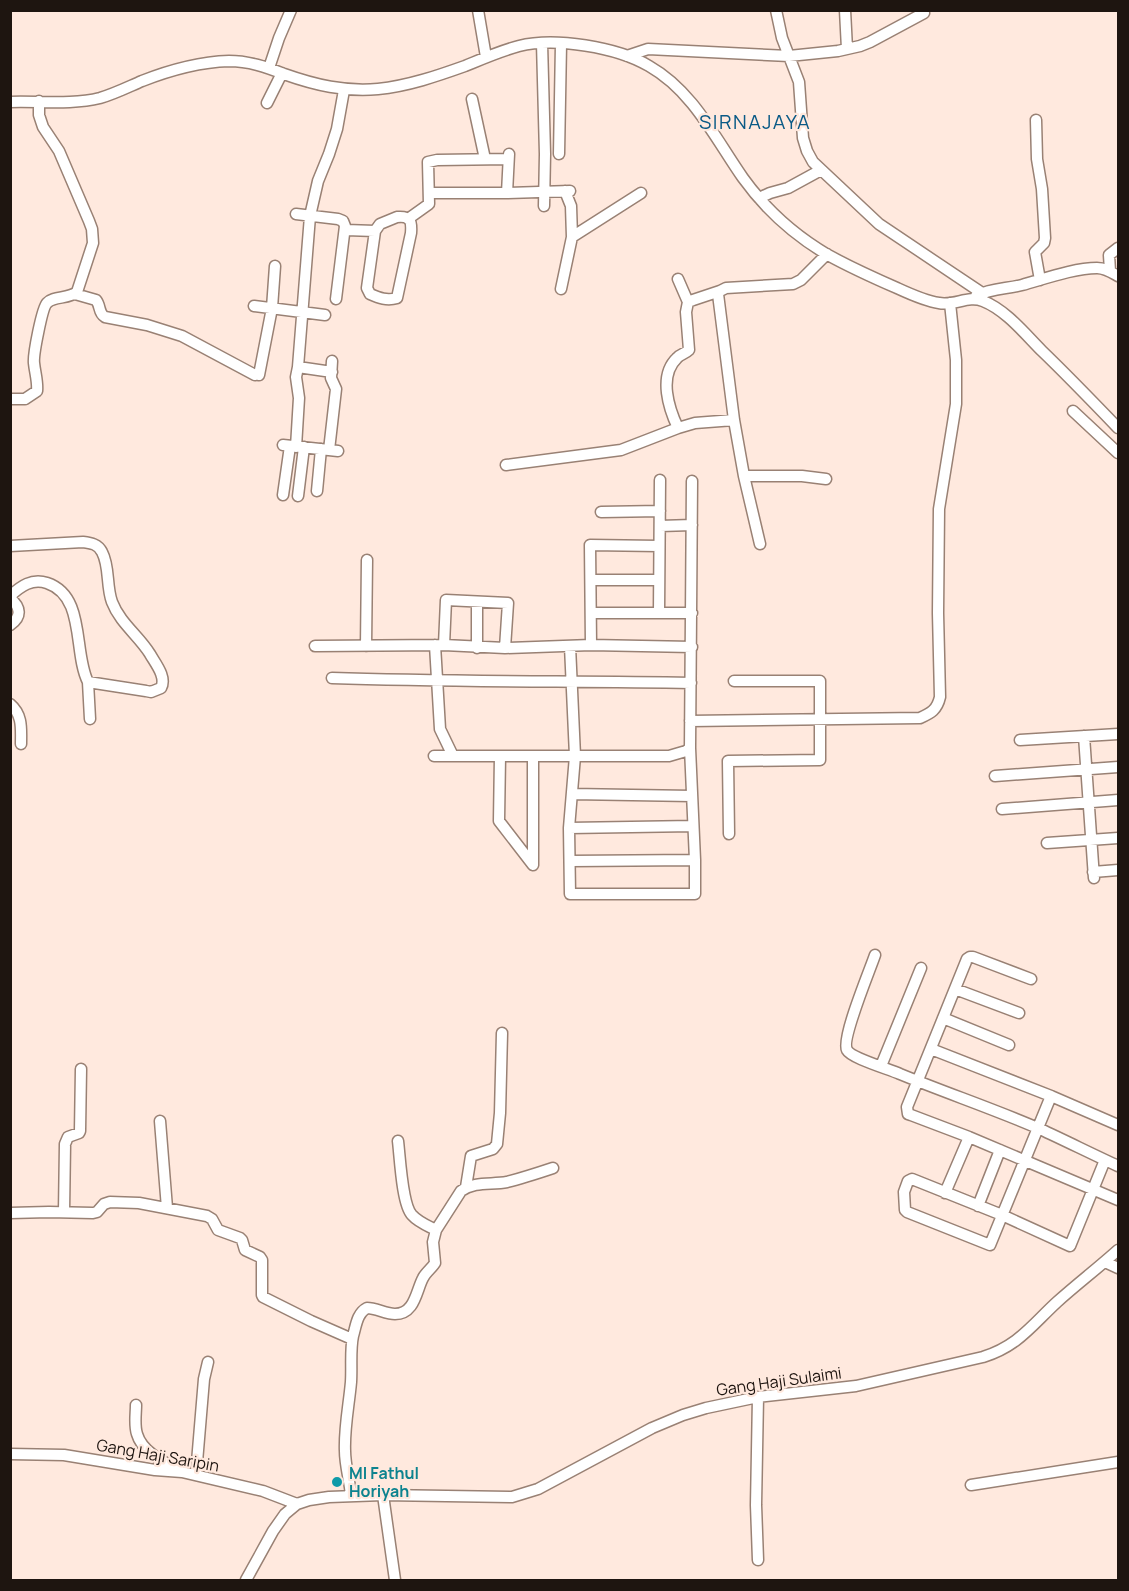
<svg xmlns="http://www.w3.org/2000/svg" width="1129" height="1591" font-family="Manrope,sans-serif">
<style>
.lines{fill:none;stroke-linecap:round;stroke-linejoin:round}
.minor-casing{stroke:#998174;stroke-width:13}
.minor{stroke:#fff;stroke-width:10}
.culture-dot{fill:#0f9aa8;stroke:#ffe9de;stroke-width:2}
.labels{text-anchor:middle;stroke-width:4.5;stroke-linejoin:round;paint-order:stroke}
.street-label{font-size:16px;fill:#1e1510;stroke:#ffe9de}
.culture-label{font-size:16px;font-weight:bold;fill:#0d838f;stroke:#ffe9de;text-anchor:start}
.quarter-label{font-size:20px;letter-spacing:1.5px;fill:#0a5a86;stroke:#ffe9de}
</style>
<rect width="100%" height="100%" fill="#ffe9de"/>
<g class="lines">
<g class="minor-casing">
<path id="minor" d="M478 10 486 57
M776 10 782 38 799 82 803 138 807 151 813 162 879 224 982 293
M845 10 847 49
M542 43 545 154 544 206
M627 56 648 49 789 56 838 51 860 46 870 42 924 13
M269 68 279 38 291 10
M472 99 485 159
M10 102C39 101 72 105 100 98 114 94 128 87 142 81 170 70 199 62 229 61 249 61 266 67 284 74 315 85 345 92 378 89 408 86 437 76 465 66 482 59 500 51 519 46 555 37 617 47 649 66 693 91 715 138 743 178 766 210 794 235 828 255 850 267 874 278 897 288 910 294 925 301 939 303 955 306 968 295 983 301 1006 310 1025 334 1042 351 1068 376 1093 402 1118 428
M267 103 282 73
M1036 120 1037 159 1042 189 1045 238 1044 243 1035 252 1040 280
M559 154 561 44
M565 191 571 206 572 237
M429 193H507L570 191
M507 193 509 154
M759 198 770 193 788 188 821 170
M296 214 338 219 343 221 345 226 336 299
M397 217C410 216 412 220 411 233L397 298C387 301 379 298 370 294L367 288 375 231 380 224Z
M408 219 429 204 428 162 437 160 508 159
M346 230 375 231
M1110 271 1109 255 1118 248
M561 289 572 237 641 193
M75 294 96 300C101 306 98 313 105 317L147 325 182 336 255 375
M976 296C991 288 1007 289 1022 285 1044 279 1074 268 1097 268 1105 268 1111 272 1118 276
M688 302 693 300 720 291
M254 306 325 315
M298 367 332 372
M259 375 272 308 275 266
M10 399H25L37 391C38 382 35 373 34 363 33 355 42 308 47 303 53 296 69 299 77 292L93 243 92 229 89 221 59 151 43 127 39 115V101
M1073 411 1118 453
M678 428C669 409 658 376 677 358 680 354 685 354 689 350L686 312 688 302 678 279
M283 445 338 451
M296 447 299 398 296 377 298 367 310 216 318 181 329 154 337 129 344 90
M329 450 336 389 331 378 332 361
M506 465 621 450 678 428 695 423 734 420
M744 476H802L826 479
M317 491 321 449
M283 495 290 446
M298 496 304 447
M601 512 660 511
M660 526 692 525
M760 544 744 476 734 420 718 294 720 291 726 288 793 284 801 280 827 254
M10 546 83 542C91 543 98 544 102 552 110 567 106 586 112 602 120 623 139 636 150 654 155 663 167 677 161 688L151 692 146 691 88 682C73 652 86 596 47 583 32 578 21 586 10 596
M591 580H659
M10 598C21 607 22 617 10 625
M592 613H692
M659 613 660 480
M435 645 440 729 453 756
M444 645 446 600 508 603 505 648
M591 645 590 545 659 546
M315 646 444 645 505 648 591 645 692 647
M366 646 367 560
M570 646 575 756 569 828 570 894H695V860L690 748
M477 648V602
M332 678C452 682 571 681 691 683
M88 682 90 719
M10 704C23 715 21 729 21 744
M690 721 920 718C931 713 937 710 940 697L938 613 939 509 956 404V360L950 303
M1084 736 1094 878
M1020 740 1118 734
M434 756H669L686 751 690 748 692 481
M500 756 499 821 533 865
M995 776 1118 767
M572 794 692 796
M1002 809 1118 800
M569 828 693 826
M729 834 728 761 820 760V681H734
M1047 843 1118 838
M571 861 695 860
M533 865V756
M1093 872 1118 870
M875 955C870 970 841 1039 847 1050 851 1058 889 1069 900 1074 946 1093 994 1109 1040 1129 1066 1141 1092 1154 1118 1166
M1031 979 973 957H970L967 959 907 1107 908 1114 911 1115 969 1137 1118 1200
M955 989 1019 1013
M943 1018 1009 1045
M931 1049 1051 1096 1118 1125
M881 1066 921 968
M1051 1096 990 1245 907 1212 905 1210 904 1192 908 1181 912 1179 1002 1215 1070 1246 1105 1160
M160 1121 167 1208
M398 1141C400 1157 402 1205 412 1215 418 1222 428 1226 436 1230
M466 1187 471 1156 493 1149 497 1144 500 1113 502 1033
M945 1193 969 1137
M978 1206 1000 1150
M64 1212 65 1144 68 1137 79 1133 80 1131 81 1069
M10 1213 49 1212 93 1213 97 1212 104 1204 110 1202 139 1203 207 1216 212 1219 218 1230 240 1238 242 1240 245 1250 260 1257 262 1260V1295L263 1297 311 1321 352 1339
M1105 1262 1118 1268
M758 1397 756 1505 758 1560
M136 1405C136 1414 134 1425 137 1434 142 1452 164 1462 179 1470
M10 1454 64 1455 155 1470 182 1472 263 1491 297 1504
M196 1474 204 1379 208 1362
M971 1485 1118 1462
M383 1495 395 1580
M351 1496C350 1481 345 1466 345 1451 344 1428 349 1405 351 1382 352 1367 350 1350 353 1336 356 1326 357 1313 367 1308 376 1308 386 1314 395 1314 415 1314 416 1291 423 1278 426 1272 432 1268 435 1263L433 1242 436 1230 461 1191C475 1181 491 1185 507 1182 523 1178 538 1173 553 1168
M246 1580 273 1531 285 1514 297 1504 309 1500 329 1497 383 1495 512 1497 538 1489 652 1428 683 1415 706 1408 758 1397 856 1386 983 1357C1018 1346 1031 1326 1057 1302 1077 1284 1098 1268 1118 1250"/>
</g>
<use href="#minor" class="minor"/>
</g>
<circle class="culture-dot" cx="337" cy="1482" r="6"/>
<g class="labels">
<g class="street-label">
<text transform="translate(779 1381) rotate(-8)" y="6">Gang Haji Sulaimi</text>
<text transform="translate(158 1455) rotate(10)" y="6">Gang Haji Saripin</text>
</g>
<g class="culture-label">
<text x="349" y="1479">MI Fathul<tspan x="349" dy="18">Horiyah</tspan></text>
</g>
<g class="quarter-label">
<text x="755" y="129">SIRNAJAYA</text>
</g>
</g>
<rect width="1129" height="1591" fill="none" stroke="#1e1510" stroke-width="24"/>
</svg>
